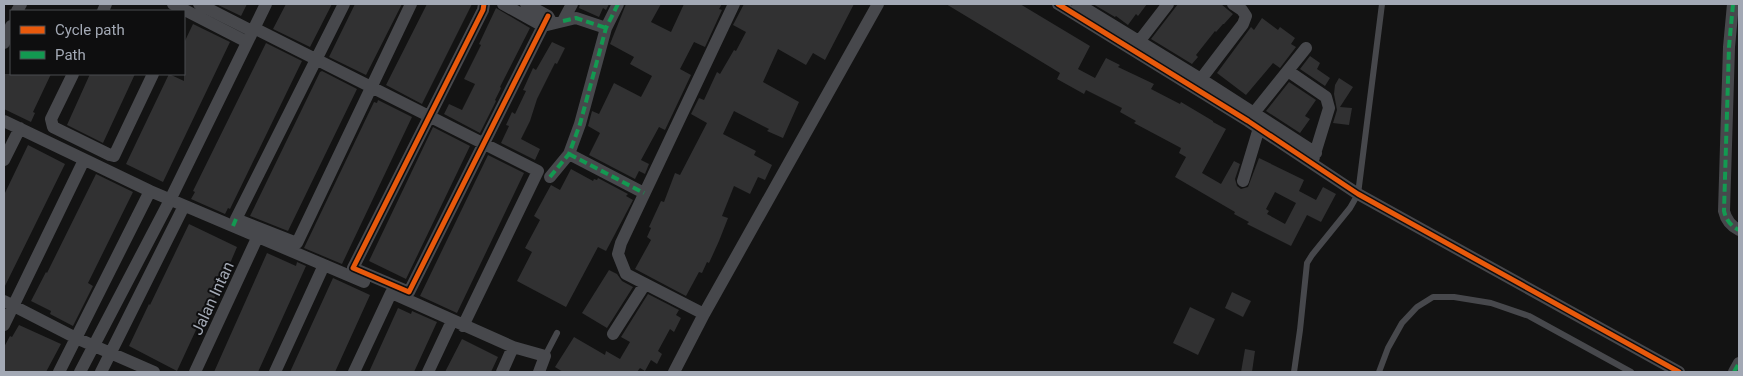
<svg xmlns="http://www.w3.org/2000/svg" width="1743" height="376" font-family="Roboto,sans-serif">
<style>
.building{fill:#313132;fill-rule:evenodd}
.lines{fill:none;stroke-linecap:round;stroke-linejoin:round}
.service{stroke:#47484c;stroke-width:6}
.minor{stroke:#47484c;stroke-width:12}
.quiet{stroke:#139951;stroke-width:4;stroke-dasharray:8 4;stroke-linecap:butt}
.cycleway-casing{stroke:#0e0e0f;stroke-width:8}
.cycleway{stroke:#e8590c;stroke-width:5}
.labels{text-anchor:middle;stroke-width:4;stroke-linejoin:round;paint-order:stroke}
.street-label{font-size:16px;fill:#a3a9b5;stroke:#0e0e0f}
</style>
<rect width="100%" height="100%" fill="#131313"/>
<path class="building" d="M216 4H247L241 16Z
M286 4H332L310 47 273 29Z
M355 4H402L366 75 329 57Z
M427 4H472L422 104 386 85Z
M580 4H609L606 10 603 8 599 17 579 8Z
M626 4H661L651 22 671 32 684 4H722L719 9 722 10 705 47 694 42 680 69 691 75 665 130 659 127 641 160 649 164 645 174 639 171 635 179 589 155 600 133 588 126 592 111 599 114 614 83 641 97 652 76 630 64 634 57 610 44Z
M744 4H854L825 60 813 53 806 65 778 49 763 82 799 102 783 138 767 131 769 129 734 111 723 134 756 151 754 155 772 165 765 180 758 177 750 194 734 186 722 216 728 218 719 241 709 263 707 262 702 273 699 272 686 296 635 269 651 240 647 237 651 228 649 227 661 201 664 202 675 173 680 175 707 123 691 114 699 98 704 100 717 72 720 74 734 50 736 51 746 32 733 25Z
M946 4H1020L1090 46 1078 69 1095 78 1106 58 1120 65 1118 67 1154 84 1151 89 1180 104 1181 102 1213 121V122L1226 129 1202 173 1221 184 1234 161 1240 164 1235 179 1237 186 1241 189 1248 187 1259 158 1304 180 1299 191 1316 200 1323 187 1336 194 1321 222 1307 215 1291 246 1247 224 1249 222 1234 214 1235 212 1175 177 1186 157 1179 153 1181 148 1134 123 1136 121 1120 112 1122 108 1086 90 1084 94 1057 79 1060 73ZM1275 192 1296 203 1285 224 1267 214 1269 211 1266 209Z
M1093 4H1147L1138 16 1136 14 1128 25 1116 16 1115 17Z
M1178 4H1221L1233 14 1224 24H1223L1216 32 1215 31 1196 55 1198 57 1192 64 1151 39Z
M496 8 530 28 500 87 501 88 495 100 496 101 480 133 444 114 449 104 462 110 475 84 464 79 481 45 479 44Z
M1262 18 1278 30 1280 27 1295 38 1291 44 1296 47 1280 68 1273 63 1246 95 1217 73 1251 27 1254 30Z
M193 24 230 42 163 182 126 164 169 74 184 81V43Z
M552 42 565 48 557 64 555 63 537 99 530 121 521 139 540 149 535 160 501 143 509 126 506 125 512 112 515 114 526 91 523 90 533 68 536 70Z
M266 43 302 61 230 209 228 208 225 214 191 199 195 192 193 191Z
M1310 56 1320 63 1317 69 1330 78 1325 86 1300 69Z
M322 71 357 89 288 231 250 216 320 72Z
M4 74H51L33 112 35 113 31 122 4 109Z
M90 74H135L103 143 67 125Z
M1339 78 1353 87 1340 107 1352 108 1349 125 1333 123 1337 110 1334 94 1335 85Z
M1289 82 1316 100 1305 116 1310 119 1300 133 1266 111Z
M378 100 412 117 342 264 304 248 374 102 377 103Z
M433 127 470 146 406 279 369 261Z
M28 145 65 164 4 288V195Z
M488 155 524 173 457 313 420 296Z
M571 169 593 181 594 179 597 180 598 178 628 194 626 196 633 200 606 251 598 247 566 307 517 281 532 252 525 248 540 220 534 216 551 185 560 190Z
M96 174 133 192 88 283 93 286 73 326 50 314 51 311 31 301 46 272 47 273Z
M189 224 237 247 220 287 204 318 202 317 177 371 129 346 149 304 150 305Z
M267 253 296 266 297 262 306 266 258 372H214Z
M609 270 617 274 622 281 633 287 607 328 582 313Z
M333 278 370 295 335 372H290Z
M1232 292 1251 301 1243 317 1225 308Z
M648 294 679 310 676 315 681 318 674 332 670 329 658 351 662 354 657 364 651 360 645 371 640 368 637 372H563L555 367 574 337 605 355 606 351 620 359 630 342 621 337Z
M1190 307 1215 319 1198 355 1173 343Z
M398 308 411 314 412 311 437 322 414 372H369Z
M19 325 61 344 46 372H4V347L10 336 12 337Z
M462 339 498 357 491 372H445Z
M1245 349 1255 351 1252 372H1241Z"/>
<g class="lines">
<path class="service" d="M545 356 557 333
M1294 372 1300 330 1307 263 1312 255 1350 208 1358 194 1382 4
M1379 372 1388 348 1402 323 1417 307 1433 297H1454L1491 303 1529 316 1631 372"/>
<path class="minor" d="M173 4 247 42
M199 4 252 31
M344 4 236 219 297 243 411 4
M484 4 483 10 353 268 409 292 548 16
M503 4 543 26 576 18 606 28
M526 4 548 16 552 23
M1058 4 1248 121 1358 194 1679 372
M1078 4 1201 79 1316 153
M1733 4 1729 47 1724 211C1726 220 1731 226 1739 230
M17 11 21 4
M103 11 106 4
M563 21 572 4
M254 28 538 171 463 326
M4 43 11 26
M1134 48 1168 4
M1288 71 1326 97 1329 108 1313 160
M73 74 51 119 53 127 110 155 114 156 153 74
M1201 79 1243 24 1246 16 1242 10 1233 4
M1249 119 1306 48
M4 121 150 191 364 282
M569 154 644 193
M4 160 20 128
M550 177 569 154 580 124 606 28 618 4
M1243 181 1259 128
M394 294 513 347 502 372
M4 301 76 338 154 372
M704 314 626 274 618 254 621 243 734 4
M4 325 84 160
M613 334 645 284
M513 347 545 356 539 372
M59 372 150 191
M80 372 170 200 266 4
M101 372 184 206
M195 372 258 236
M275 372 324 265
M354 372 391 293
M428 372 452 321
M674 372 704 314 878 4
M1734 372 1739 363"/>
<path class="quiet" d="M1733 4 1729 47 1724 211C1726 220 1731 226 1739 230
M563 21 576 18 606 28
M569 154 644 193
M550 177 569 154 580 124 606 28 618 4
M233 226 236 219
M1734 372 1739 363"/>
<g class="cycleway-casing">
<path id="cycleway" d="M484 4 483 10 353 268 409 292 548 16
M1058 4 1248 121 1358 194 1679 372"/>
</g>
<use href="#cycleway" class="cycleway"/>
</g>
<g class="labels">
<g class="street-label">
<text transform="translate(212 298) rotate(-65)" y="6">Jalan Intan</text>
</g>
</g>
<rect width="1743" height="376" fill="none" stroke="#a3a9b5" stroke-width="10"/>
<rect x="10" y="10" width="175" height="65" fill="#0e0e0f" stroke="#4a4c51"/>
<rect x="20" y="26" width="25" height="8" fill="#e8590c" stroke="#4a4c51"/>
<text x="55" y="35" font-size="15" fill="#a3a9b5">Cycle path</text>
<rect x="20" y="51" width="25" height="8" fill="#139951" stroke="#4a4c51"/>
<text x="55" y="60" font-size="15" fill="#a3a9b5">Path</text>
</svg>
